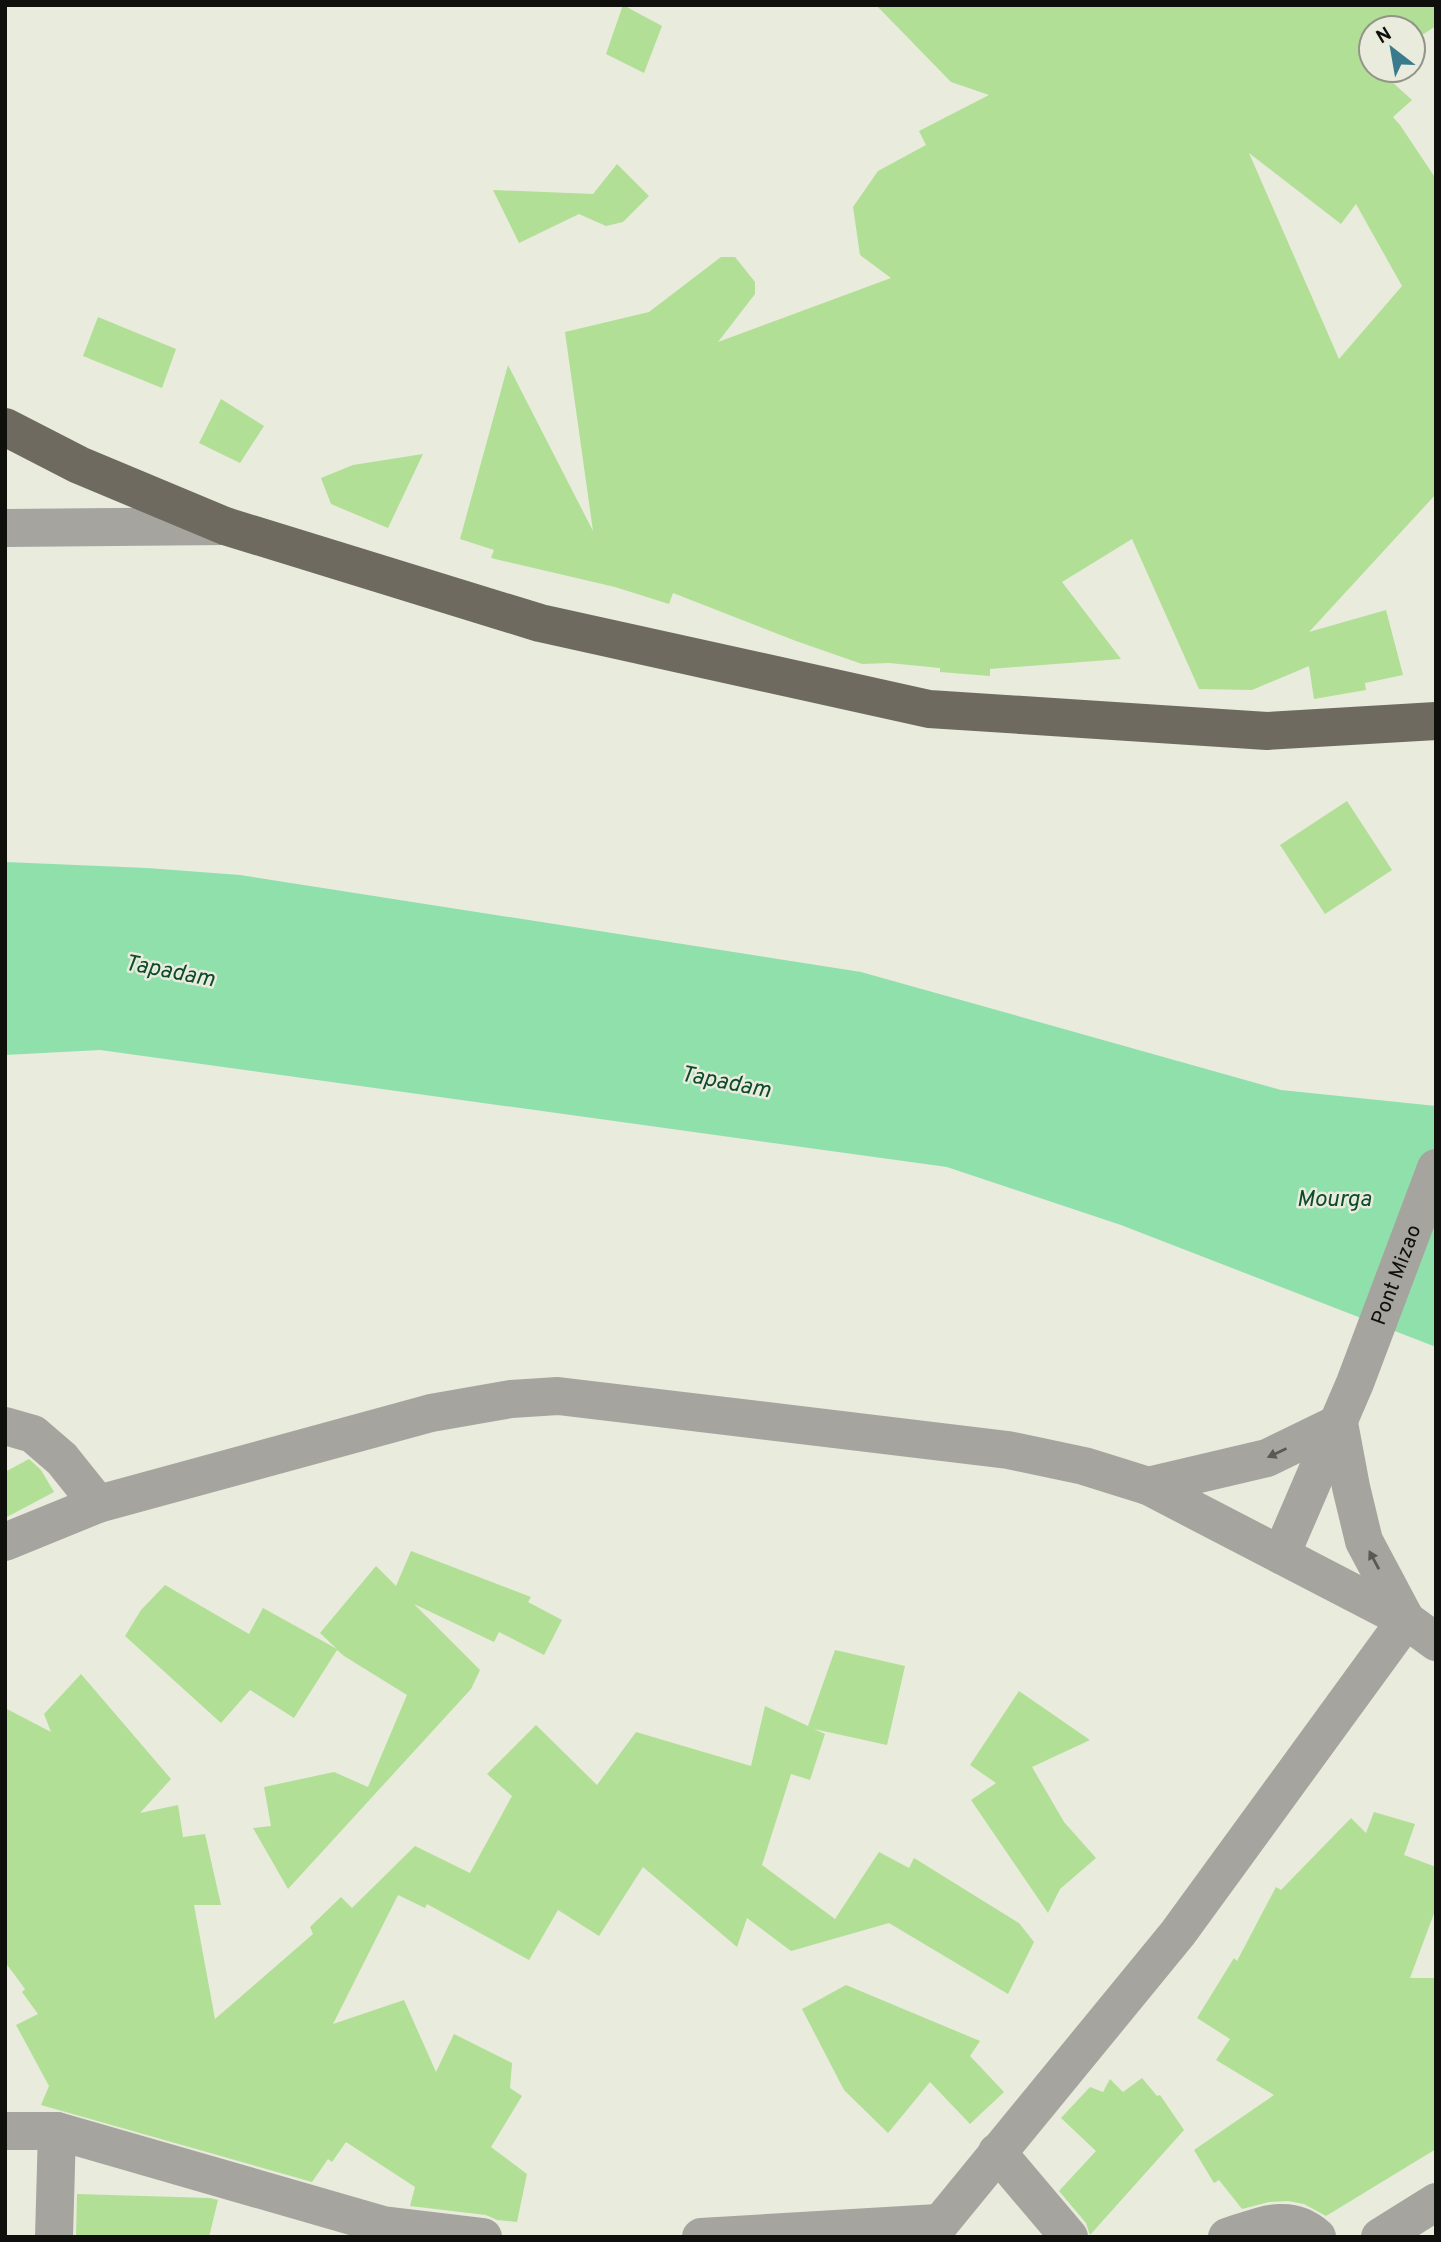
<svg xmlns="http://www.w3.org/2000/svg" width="1441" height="2242" font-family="Overpass,sans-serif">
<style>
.water{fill:#8fe0ab}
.building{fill:#b1df95;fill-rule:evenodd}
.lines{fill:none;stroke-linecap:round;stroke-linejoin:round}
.minor{stroke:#a6a49e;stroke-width:38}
.major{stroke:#6e6a60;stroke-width:38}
.oneway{fill:#5a5a54}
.labels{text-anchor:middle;stroke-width:5;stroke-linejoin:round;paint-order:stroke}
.street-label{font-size:21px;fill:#0f0f0b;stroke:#e9ebdd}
.water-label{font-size:23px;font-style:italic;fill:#0d4c2b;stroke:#e9ebdd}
</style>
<rect width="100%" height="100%" fill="#e9ebdd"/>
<path class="water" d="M5 862 147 868 240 875 861 972 1281 1090 1436 1106V1347L1121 1225 947 1167 100 1050 5 1055Z"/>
<path class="building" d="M623 5 662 26 644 73 606 54Z
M876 5H1436V26L1413 41V28H1371V70H1396L1401 75 1391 81 1412 100 1393 117 1400 125 1436 179V494L1309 632 1386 610 1403 675 1365 683 1366 690 1314 699 1309 666 1252 690 1199 689 1132 539 1062 582 1121 659 990 669V676L940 672V668L889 663 862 664 796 641 673 593 669 604 615 587 491 558 494 550 460 539 508 365 593 531 565 332 649 312 721 257H735L755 282V294L718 342 891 278 860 255 853 207 878 171 926 145 919 131 989 95 951 82ZM1249 153 1341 224 1356 204 1402 286 1339 359Z
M617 164 649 196 623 222 606 226 579 214 519 243 493 190 593 194Z
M98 317 176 349 162 388 83 356Z
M221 399 264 426 240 463 199 443Z
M423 454 388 528 331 504 321 478 353 465Z
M1347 801 1392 870 1325 914 1280 845Z
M29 1459 41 1470 54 1492 5 1518V1472Z
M411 1551 531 1597 528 1602 562 1620 544 1655 499 1632 494 1642 414 1604 480 1670 471 1689 288 1889 253 1828 271 1826 264 1787 334 1772 368 1787 407 1695 344 1656 337 1650 294 1718 250 1690 221 1723 125 1636 141 1610 165 1585 249 1634 263 1608 337 1649 320 1633 376 1566 396 1586Z
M835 1650 905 1666 887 1745 814 1729 825 1734 810 1780 791 1774 762 1865 835 1919 879 1852 909 1868 914 1858 1019 1923 1034 1942 1008 1994 889 1923 791 1951 747 1918 737 1947 643 1867 599 1936 558 1910 529 1960 427 1904 425 1908 398 1895 333 2024 404 2000 436 2072 454 2034 512 2063 510 2088 522 2096 491 2147 527 2174 517 2222 497 2220 486 2215 410 2206 415 2187 346 2142 332 2162 328 2159 312 2182 41 2105 49 2086 16 2025 38 2014 22 1992 25 1989 5 1962V1708L51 1732 44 1714 81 1674 171 1779 140 1813 178 1805 183 1837 205 1834 221 1905H194L215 2019 313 1934 310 1927 341 1897 352 1908 415 1846 470 1873 512 1796 487 1774 536 1725 597 1785 636 1732 751 1766 765 1706 808 1726Z
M1019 1691 1090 1740 1032 1767 1064 1822 1096 1858 1060 1889 1048 1913 971 1800 996 1783 970 1765Z
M1374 1812 1415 1824 1404 1855 1436 1867V1908L1410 1978H1436V2149L1326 2216 1304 2204 1288 2201 1269 2202 1242 2209 1219 2180 1214 2183 1194 2150 1274 2095 1216 2060 1230 2039 1197 2018 1234 1958 1237 1961 1276 1887 1281 1890 1351 1818 1366 1833Z
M846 1985 980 2041 970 2056 1004 2092 970 2124 930 2082 888 2133 844 2090 802 2009Z
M1142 2078 1157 2096 1160 2095 1184 2130 1090 2235 1086 2223 1059 2191 1096 2151 1061 2118 1090 2087 1103 2092 1110 2079 1123 2092Z
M77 2194 210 2198 218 2200 209 2237H76Z"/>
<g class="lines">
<g class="minor">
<path d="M5 528 225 526"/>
<path d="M5 1426 33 1434 62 1459 98 1504"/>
<path d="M1148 1486 1267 1458 1339 1423 1351 1487 1364 1541 1406 1620"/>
<path d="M5 1542 98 1504 431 1413 511 1399 558 1396 1008 1450 1084 1466 1148 1486 1406 1620 1436 1642"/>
<path id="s1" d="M1281 1555 1355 1383 1436 1168"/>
<path d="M5 2131H57L383 2225 483 2237"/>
<path d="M997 2152 1069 2237"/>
<path d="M54 2237 57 2131"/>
<path d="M701 2237 938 2223"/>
<path d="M929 2237 1178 1933 1406 1620"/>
<path d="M1227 2237C1259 2227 1289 2211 1317 2237"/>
<path d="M1380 2237 1436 2202"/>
</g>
<path class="major" d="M5 427 79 465 225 526 540 623 929 709 1267 731 1436 721"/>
</g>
<defs><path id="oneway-solid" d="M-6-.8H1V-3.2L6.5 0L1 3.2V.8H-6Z" transform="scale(1.75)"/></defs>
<g class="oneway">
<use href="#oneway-solid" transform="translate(1277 1453) rotate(155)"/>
<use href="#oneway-solid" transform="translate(1374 1560) rotate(-118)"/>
</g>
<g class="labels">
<g class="street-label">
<text dy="7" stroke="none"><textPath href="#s1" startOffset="303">Pont Mizao</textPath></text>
</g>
<g class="water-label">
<text transform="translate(170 970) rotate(11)" y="8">Tapadam</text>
<text transform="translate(726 1081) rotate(11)" y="8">Tapadam</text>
<text x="1334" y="1206">Mourga</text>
</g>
</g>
<rect width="1441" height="2242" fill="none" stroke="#0f0f0b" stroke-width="14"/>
<g transform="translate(1392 49) rotate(329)"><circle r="33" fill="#e9ebdd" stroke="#929389" stroke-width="2"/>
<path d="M0-5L12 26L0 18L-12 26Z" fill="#397b8d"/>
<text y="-10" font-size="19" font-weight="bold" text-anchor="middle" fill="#0f0f0b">N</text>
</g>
</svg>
